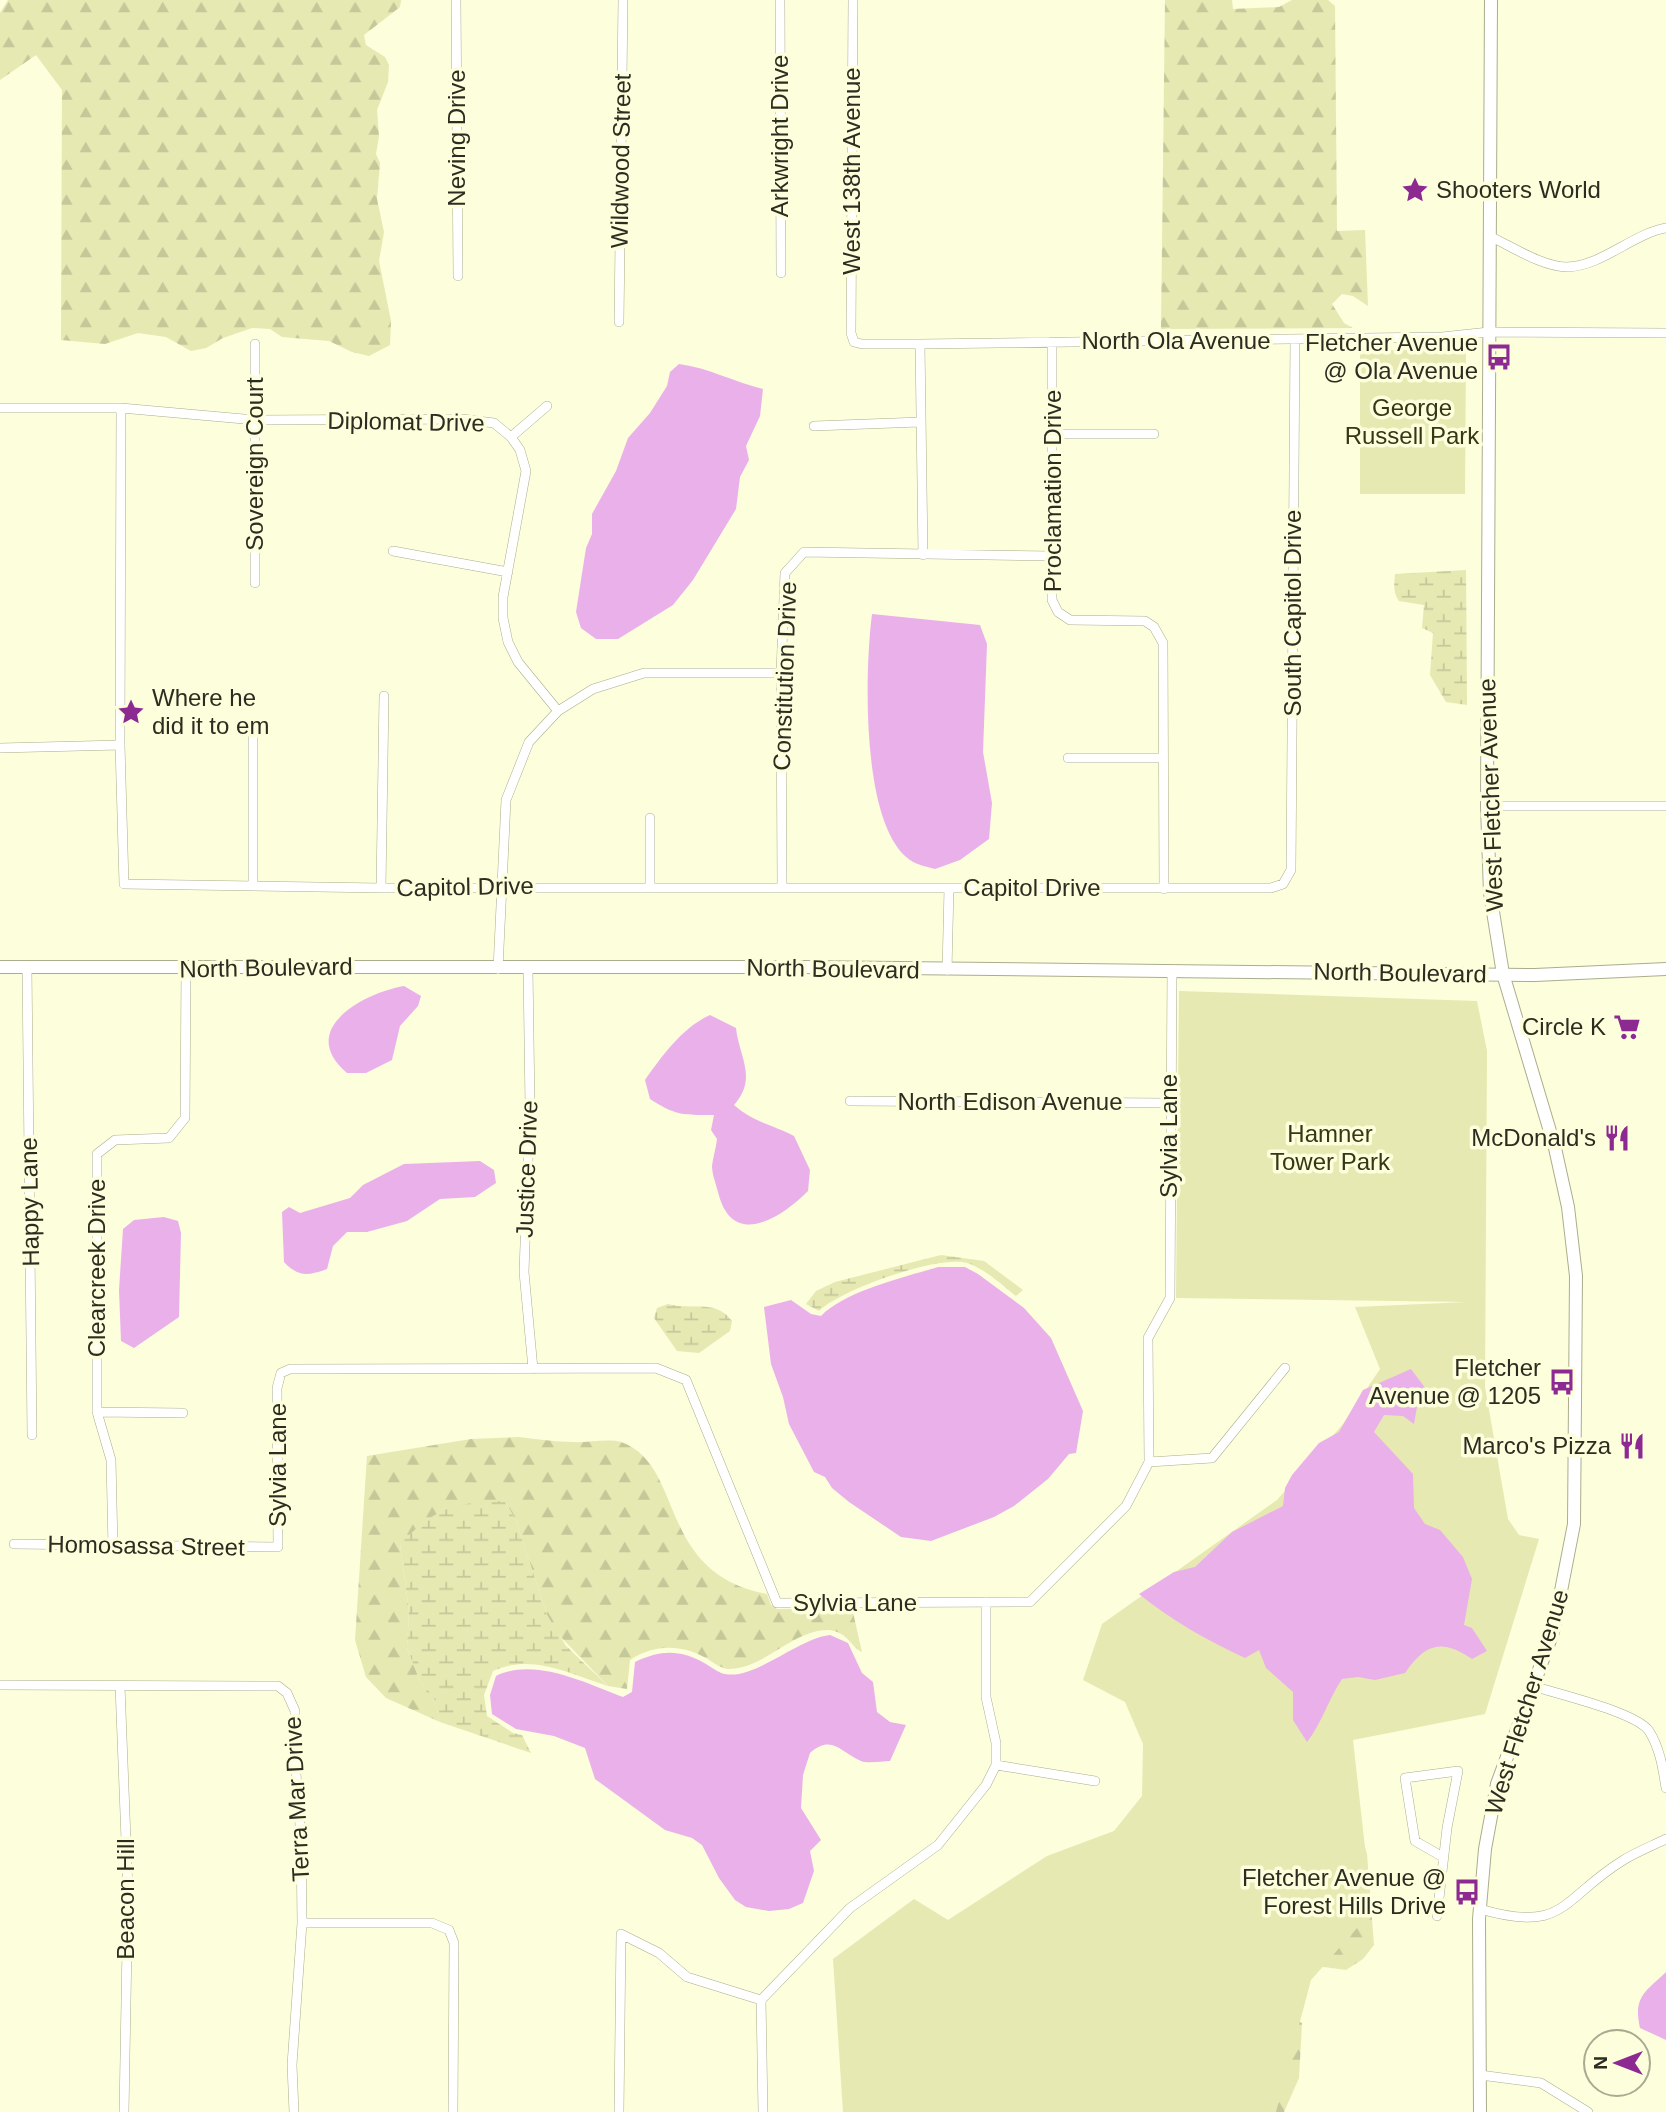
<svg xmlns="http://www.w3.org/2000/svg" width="1666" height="2112" font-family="Helvetica,sans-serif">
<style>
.forest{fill:url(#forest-firs)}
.wetland{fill:url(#wetland-marsh)}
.green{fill:#e6e9b2}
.water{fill:#eab0ea}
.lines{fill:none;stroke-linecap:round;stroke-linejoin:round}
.minor-casing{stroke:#abad8c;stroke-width:10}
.tertiary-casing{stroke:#abad8c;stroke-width:14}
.secondary-casing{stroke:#abad8c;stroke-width:14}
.minor{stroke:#fff;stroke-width:9}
.tertiary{stroke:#fff;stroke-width:12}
.secondary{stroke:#fff;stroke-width:12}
.labels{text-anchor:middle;stroke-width:7;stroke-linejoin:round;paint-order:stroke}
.street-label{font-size:24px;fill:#2c2d20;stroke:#fcfedc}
.poi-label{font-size:24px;fill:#2c2d20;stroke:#fcfedc;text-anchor:end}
.park-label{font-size:24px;fill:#363715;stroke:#fcfedc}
</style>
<defs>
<pattern id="forest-firs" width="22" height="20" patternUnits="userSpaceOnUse" patternTransform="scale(1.75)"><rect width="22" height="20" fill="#e6e9b2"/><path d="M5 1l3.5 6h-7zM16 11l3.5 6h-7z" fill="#c5c899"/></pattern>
<pattern id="wetland-marsh" width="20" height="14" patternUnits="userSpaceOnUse" patternTransform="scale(1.75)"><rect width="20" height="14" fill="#e6e9b2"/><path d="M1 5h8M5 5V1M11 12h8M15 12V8" fill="none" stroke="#c5c899"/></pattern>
</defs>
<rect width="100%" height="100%" fill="#fcfedc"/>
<path class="forest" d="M8 0H401L400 7 364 35 366 45 385 57 389 65 388 82 377 110 379 136 376 154 380 163 377 199 384 232 379 261 391 321 390 345 369 356 352 352 329 341 282 337 270 329 252 328 223 338 206 348 191 351 166 337 138 333 105 344 61 340 62 90 36 55 0 80V13Z
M1165 0H1232L1233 9 1279 7 1292 0H1328L1335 6 1337 231 1365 230 1368 306 1353 296 1342 294 1332 304 1344 323 1353 328 1161 329Z
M519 1437C537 1439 555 1442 573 1442 587 1443 608 1438 621 1442 686 1465 655 1573 767 1594L771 1605 777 1609 852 1608 862 1652C851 1647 847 1631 828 1630 792 1630 766 1668 729 1669 721 1669 713 1662 706 1658 681 1644 654 1644 630 1660L627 1689 608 1686 557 1633 547 1615 516 1521 505 1501 400 1544 409 1611 407 1648 420 1681 434 1697 440 1722 386 1698 366 1677 355 1640 367 1456 471 1439Z
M1331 1792 1357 1819 1367 1854 1374 1945 1363 1959 1346 1970 1294 1963 1266 1944H1231L1216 1968 1217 1986 1302 2023 1299 2078 1284 2112H1262L1271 2092 1281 2040 1268 2021 1207 1994 1196 1983V1955C1211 1937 1226 1922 1249 1915 1279 1935 1294 1946 1331 1945L1350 1919 1347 1884 1325 1805Z"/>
<path class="wetland" d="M1466 570 1467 705 1446 702 1430 675 1433 633 1422 628 1424 605 1399 601C1393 593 1394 584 1395 574Z
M941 1255 984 1261 1023 1290 1016 1296C1002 1285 984 1268 967 1263 937 1255 840 1290 819 1311L806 1304 816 1291 835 1282Z
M668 1304C692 1311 715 1298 732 1321L730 1331 699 1353 677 1351 654 1318 657 1308Z
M505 1501 516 1521 547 1615 566 1646 608 1686C570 1674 532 1653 493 1671L484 1695 487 1716 513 1733 522 1735 531 1753 440 1722 434 1698 420 1681 407 1648 409 1611 400 1544C435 1508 454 1502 505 1501Z"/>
<path class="green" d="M1360 350H1466L1465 494H1360Z
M1179 991 1477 1001 1487 1051 1485 1387 1508 1519 1519 1535 1539 1539 1485 1714 1353 1740 1372 1911 1311 1980 1276 2112H843L833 1959 914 1899 948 1920 1047 1856 1114 1831 1142 1796 1143 1744 1125 1702 1083 1680 1102 1624 1277 1500 1343 1424 1380 1369 1355 1307 1467 1302 1176 1298Z"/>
<path class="water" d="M679 364C709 368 734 382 763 389L760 416 746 446 749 460 740 477 736 509 693 580 673 605 618 639H596L581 628 576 612 586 548 592 534V514L616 471 628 438 650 413 667 386 670 372Z
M872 614 980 625 987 644 983 752 992 803 989 839 960 860 935 869C928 867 917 865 910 860 860 825 865 668 872 614Z
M404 986 421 996 418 1006 400 1026 392 1060 366 1073H347C296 1030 363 993 404 986Z
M710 1015 736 1028C739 1057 758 1078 734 1105 755 1123 771 1124 794 1136L810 1170 808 1191C781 1218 732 1250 718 1192 716 1184 712 1174 712 1166 713 1157 716 1148 717 1139L711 1130 714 1115C684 1115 676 1116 650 1099L645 1080C662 1056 683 1027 710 1015Z
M480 1161 494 1170 496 1183 475 1197 440 1199 407 1221 367 1232H347L333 1246 327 1269C308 1276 298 1277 284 1262L282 1212 289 1207 300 1213 350 1198 363 1185 404 1164Z
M164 1217 178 1221 181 1233 179 1317 134 1348 121 1341 119 1290 123 1229 134 1220Z
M938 1267H965L978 1274 1024 1308 1051 1338 1083 1411 1076 1453 1069 1454 1048 1479 1014 1506 994 1517 931 1541 901 1537 849 1502 832 1488 825 1477 814 1472 789 1424 783 1397 771 1364 764 1307 791 1300 811 1314 821 1316C845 1291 905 1277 938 1267Z
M1411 1369 1426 1389 1418 1401 1414 1424 1403 1416 1384 1415 1374 1432 1413 1474 1414 1508 1425 1524 1440 1530 1463 1557 1472 1579 1464 1625 1472 1628 1487 1651 1472 1659C1441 1638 1425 1644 1405 1673L1375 1680 1358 1677 1342 1679C1328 1700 1322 1723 1307 1742L1293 1720V1692L1266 1668 1259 1650 1245 1658C1207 1640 1172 1621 1139 1594L1174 1572 1195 1567 1232 1532 1283 1506 1285 1488 1292 1475 1319 1443 1339 1432 1363 1390Z
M830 1635 848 1643 862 1673 873 1682 877 1712 890 1722 906 1725 890 1761C882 1761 868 1764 861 1761 840 1752 832 1734 810 1753L803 1775 801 1808 821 1840 810 1851 814 1871 803 1903 789 1909 769 1911 746 1907 735 1900 719 1878 702 1845 692 1838 665 1830 595 1779 585 1748 554 1736 516 1729 492 1714 490 1695 496 1676C535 1657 585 1683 623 1697L632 1692 635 1662C661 1650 680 1649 706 1664 711 1667 719 1673 725 1674 755 1680 797 1639 830 1635Z
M1666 1972V2040L1640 2028C1633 1997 1645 1992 1666 1972Z"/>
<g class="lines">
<g class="minor-casing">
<path id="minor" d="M456 0 458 276
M780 0 781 273
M853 0 851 333 854 342 862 344H920L1442 337 1489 332 1666 333
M1491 237C1513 247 1541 266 1566 267 1601 267 1632 234 1666 228
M619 322 623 0
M1052 342V600L1058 612 1070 620 1145 621 1154 627 1163 643 1164 889
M255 344V583
M920 344 923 555
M0 408H121L255 420 462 419 494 423 511 437 520 450 526 471 503 597V618L508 642 518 662 558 711
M121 408 120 745 124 884 381 888H1271L1283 884 1291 870 1295 340
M814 426 920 422
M1052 434H1154
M511 437 547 406
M393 551 508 572
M0 748 120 745
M1068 758H1163
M1487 806H1666
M650 818V887
M253 886V723
M782 886 781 673 785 573 804 552 1052 556
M381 888 384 696
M27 968 32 1435
M498 969 506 800 529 742 558 711 593 689 644 673H781
M528 969 530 1106 524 1272 533 1369
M947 970 949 888
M850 1101 1169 1103
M97 1412 183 1413
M1149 1462 1212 1458 1285 1368
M14 1544 278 1547 277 1388 281 1373 290 1369 656 1368 686 1380 777 1603 1030 1602 1126 1506 1149 1462 1148 1338 1170 1298 1172 970
M113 1547 111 1460 97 1412V1154L115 1140 169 1138 185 1118 186 969
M0 1685 278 1686 287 1693 295 1711V1761L301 1838 302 1923 292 2065 294 2112
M120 1686 128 1891 124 2112
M1533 1686C1557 1694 1636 1712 1649 1731 1660 1748 1663 1769 1666 1788
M996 1765 1095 1781
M1480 1909C1565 1934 1561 1899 1622 1861 1636 1852 1652 1846 1666 1839
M1437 1916 1447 1828 1458 1771 1405 1778 1415 1841 1443 1857
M302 1923H432L449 1930 454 1943 453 2112
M761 2000 850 1908 938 1845 986 1785 996 1765V1743L986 1697V1602
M761 2000 763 2112
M1480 2075 1541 2083 1588 2112
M619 2112 621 1934 659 1953 687 1977 761 2000"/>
</g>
<g class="tertiary-casing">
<path id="tertiary" d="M0 967H802L1535 975 1666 969"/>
</g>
<g class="secondary-casing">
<path id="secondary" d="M1480 2112 1479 1919 1485 1849 1497 1784 1553 1632 1574 1524 1576 1276 1568 1207 1555 1148 1503 974 1490 893 1487 806 1491 0"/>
</g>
<use href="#minor" class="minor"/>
<use href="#tertiary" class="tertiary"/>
<use href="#secondary" class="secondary"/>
</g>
<defs>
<g id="sight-bare" transform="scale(2.1)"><path d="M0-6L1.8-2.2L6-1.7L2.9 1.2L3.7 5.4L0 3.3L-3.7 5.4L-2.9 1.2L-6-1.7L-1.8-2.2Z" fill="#8d2a91" stroke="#fcfedc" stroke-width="2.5" paint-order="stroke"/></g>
<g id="bus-bare" transform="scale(2.1)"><path d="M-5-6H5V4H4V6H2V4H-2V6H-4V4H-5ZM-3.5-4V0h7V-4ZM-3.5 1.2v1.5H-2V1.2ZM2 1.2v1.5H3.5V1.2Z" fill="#8d2a91" stroke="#fcfedc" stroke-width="2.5" paint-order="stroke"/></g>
<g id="supermarket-bare" transform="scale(2.1)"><path d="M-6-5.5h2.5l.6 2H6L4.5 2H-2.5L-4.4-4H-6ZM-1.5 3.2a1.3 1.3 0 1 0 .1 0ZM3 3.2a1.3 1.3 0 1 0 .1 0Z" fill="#8d2a91" stroke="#fcfedc" stroke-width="2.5" paint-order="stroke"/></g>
<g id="restaurant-bare" transform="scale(2.1)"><path d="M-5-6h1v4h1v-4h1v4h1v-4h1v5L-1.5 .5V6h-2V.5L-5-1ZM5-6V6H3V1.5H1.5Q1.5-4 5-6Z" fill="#8d2a91" stroke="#fcfedc" stroke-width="2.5" paint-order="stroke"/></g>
</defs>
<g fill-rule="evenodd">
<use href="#sight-bare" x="1415" y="190"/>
<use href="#bus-bare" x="1499" y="357"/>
<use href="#sight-bare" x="131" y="712"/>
<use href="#supermarket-bare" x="1627" y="1027"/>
<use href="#restaurant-bare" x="1617" y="1138"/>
<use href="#bus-bare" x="1562" y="1382"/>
<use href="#restaurant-bare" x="1632" y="1446"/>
<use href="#bus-bare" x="1467" y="1892"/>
</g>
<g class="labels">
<g class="street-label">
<text transform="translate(780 136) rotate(-90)" y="8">Arkwright Drive</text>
<text transform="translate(457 138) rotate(-90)" y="8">Neving Drive</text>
<text transform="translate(621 161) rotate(-89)" y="8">Wildwood Street</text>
<text transform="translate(852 171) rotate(-90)" y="8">West 138th Avenue</text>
<text x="1176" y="349">North Ola Avenue</text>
<text transform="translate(406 422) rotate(1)" y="8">Diplomat Drive</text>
<text transform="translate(255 464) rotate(-90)" y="8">Sovereign Court</text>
<text transform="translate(1053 491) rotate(-90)" y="8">Proclamation Drive</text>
<text transform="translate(1293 613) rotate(-90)" y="8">South Capitol Drive</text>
<text transform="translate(785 676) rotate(-88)" y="8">Constitution Drive</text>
<text transform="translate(1491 795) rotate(-92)" y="8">West Fletcher Avenue</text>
<text transform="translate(465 887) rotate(-1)" y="8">Capitol Drive</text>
<text x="1032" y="896">Capitol Drive</text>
<text transform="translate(266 968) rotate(-1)" y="8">North Boulevard</text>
<text transform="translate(833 969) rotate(1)" y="8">North Boulevard</text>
<text transform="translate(1400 973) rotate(1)" y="8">North Boulevard</text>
<text x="1010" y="1110">North Edison Avenue</text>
<text transform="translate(1169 1136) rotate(-90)" y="8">Sylvia Lane</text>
<text transform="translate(527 1169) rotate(-88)" y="8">Justice Drive</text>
<text transform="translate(30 1202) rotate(-91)" y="8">Happy Lane</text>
<text transform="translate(97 1268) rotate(-90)" y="8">Clearcreek Drive</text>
<text transform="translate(278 1465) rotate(-90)" y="8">Sylvia Lane</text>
<text transform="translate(146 1546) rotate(1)" y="8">Homosassa Street</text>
<text x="855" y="1611">Sylvia Lane</text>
<text transform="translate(1527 1702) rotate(-73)" y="8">West Fletcher Avenue</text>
<text transform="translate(297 1799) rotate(-93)" y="8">Terra Mar Drive</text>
<text transform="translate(126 1899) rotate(-90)" y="8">Beacon Hill</text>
</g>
<g class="poi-label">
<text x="1436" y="198" text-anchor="start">Shooters World</text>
<text x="1478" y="351">Fletcher Avenue<tspan x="1478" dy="28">@ Ola Avenue</tspan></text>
<text x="152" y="706" text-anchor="start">Where he<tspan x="152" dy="28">did it to em</tspan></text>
<text x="1606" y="1035">Circle K</text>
<text x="1596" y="1146">McDonald's</text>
<text x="1541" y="1376">Fletcher<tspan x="1541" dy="28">Avenue @ 1205</tspan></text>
<text x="1611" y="1454">Marco's Pizza</text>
<text x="1446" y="1886">Fletcher Avenue @<tspan x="1446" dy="28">Forest Hills Drive</tspan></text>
</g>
<g class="park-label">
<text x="1412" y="416">George<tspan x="1412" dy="28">Russell Park</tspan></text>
<text x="1330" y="1142">Hamner<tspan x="1330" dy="28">Tower Park</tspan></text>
</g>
</g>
<g transform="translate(1617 2063) rotate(270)"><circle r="33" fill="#fcfedc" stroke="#a9aa91" stroke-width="2"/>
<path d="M0-5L12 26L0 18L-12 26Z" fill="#8d2a91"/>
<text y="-10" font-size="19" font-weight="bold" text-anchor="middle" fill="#2c2d20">N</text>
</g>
</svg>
